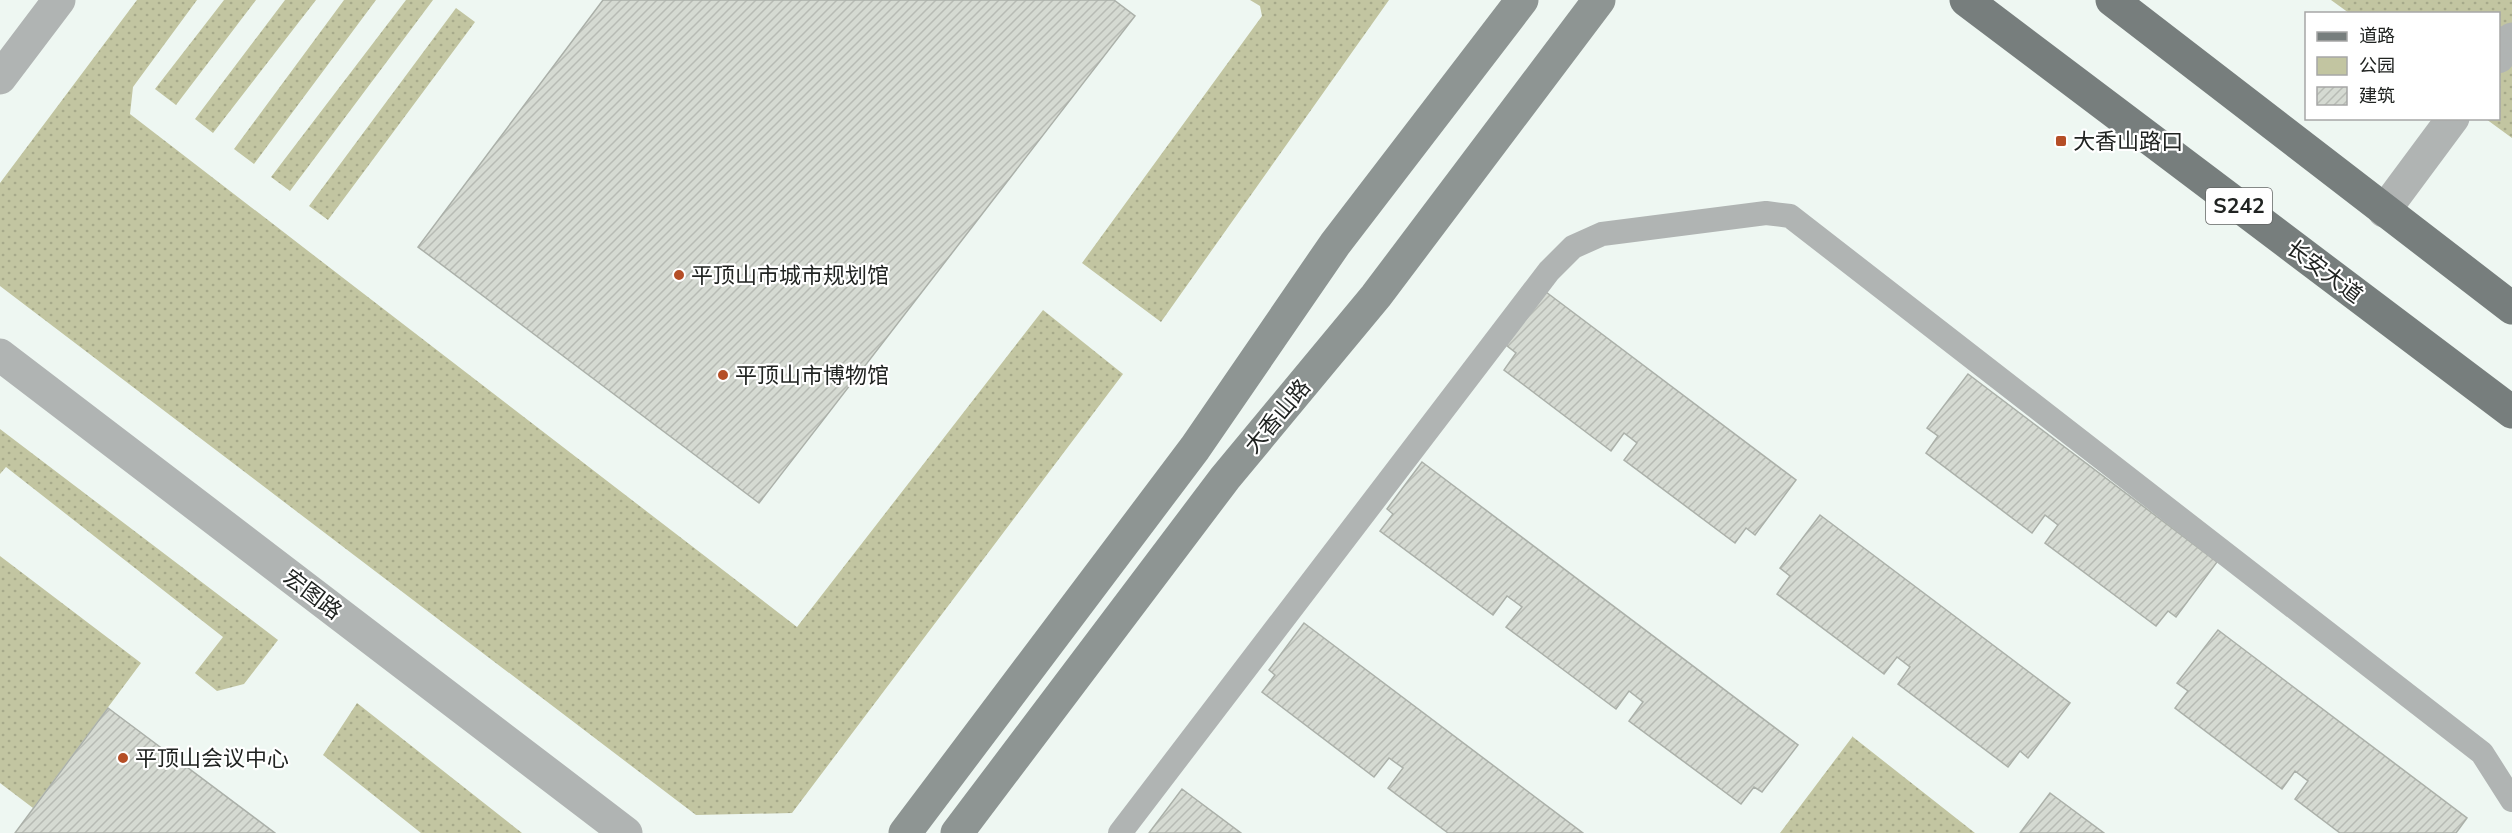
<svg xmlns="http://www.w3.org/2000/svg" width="2512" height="833" font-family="Mulish,'Noto Sans SC',sans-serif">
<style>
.green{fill:url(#green-dots)}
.building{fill:url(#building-hatch);stroke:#abb0a9;stroke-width:1.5}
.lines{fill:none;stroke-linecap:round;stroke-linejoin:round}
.service{stroke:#b0b4b3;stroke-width:24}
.minor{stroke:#b0b4b3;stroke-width:33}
.tertiary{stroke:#b0b4b3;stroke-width:33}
.secondary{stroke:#8e9593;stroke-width:33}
.primary{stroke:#777e7d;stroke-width:33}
.poi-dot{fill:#b54e26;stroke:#fff;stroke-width:2}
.labels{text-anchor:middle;stroke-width:4.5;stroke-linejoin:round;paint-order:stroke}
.shield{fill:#fff;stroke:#636564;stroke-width:1.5}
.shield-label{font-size:21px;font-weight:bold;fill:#202321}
.poi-label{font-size:22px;fill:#202321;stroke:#fff;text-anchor:start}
.street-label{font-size:22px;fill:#202321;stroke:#fff}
</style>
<defs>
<pattern id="green-dots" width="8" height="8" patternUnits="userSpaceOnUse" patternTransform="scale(1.5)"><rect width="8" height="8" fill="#c2c5a1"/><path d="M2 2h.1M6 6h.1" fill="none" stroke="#a6a98a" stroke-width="1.8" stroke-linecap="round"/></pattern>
<pattern id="building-hatch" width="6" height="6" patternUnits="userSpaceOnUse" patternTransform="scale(1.5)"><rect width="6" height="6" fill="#d5dad2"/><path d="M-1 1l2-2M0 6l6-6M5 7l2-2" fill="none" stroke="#b7bbb4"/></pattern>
</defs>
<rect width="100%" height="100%" fill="#eef7f2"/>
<path class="green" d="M137 0H197L133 87 130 114 797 627 1043 310 1123 374 792 813 696 815 0 286V183Z
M224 0H256L176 105 155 89Z
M285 0H316L213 133 195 119Z
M344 0H376L254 164 234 149Z
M406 0H433L290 191 271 177Z
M1250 0H1389L1161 322 1082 263 1262 16 1260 6Z
M2331 0H2512V138L2486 119 2498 118V14L2349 13Z
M456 8 475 22 328 220 309 206Z
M0 429 278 640 244 684 217 691 195 673 223 637 6 467 0 474Z
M0 556 141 663 33 808 0 783Z
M357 703 522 833H421L323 755Z
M1853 736V737L1975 833H1780Z"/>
<path class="building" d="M603 0H1114L1135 16 759 503 418 247Z
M1546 292 1796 480 1755 535 1746 528 1735 543 1624 460 1637 443 1624 433 1611 451 1504 370 1516 353 1506 345Z
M1968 374 2217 562 2176 617 2168 611 2156 626 2045 543 2058 525 2045 515 2032 533 1926 453 1938 436 1927 428Z
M1422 462 1798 745 1762 792 1754 787 1741 804 1629 721 1643 702 1629 691 1616 709 1506 627 1522 607 1507 596 1493 615 1380 531 1393 514 1387 509Z
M1820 515 2070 703 2028 758 2020 751 2008 767 1898 684 1910 667 1897 657 1884 674 1777 594 1790 576 1780 568Z
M1304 623 1583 833H1448L1388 788 1403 768 1389 758 1374 777 1262 692 1275 675 1269 670Z
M2218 630 2467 818 2456 833H2340L2295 799 2308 781 2295 771 2282 789 2175 708 2188 691 2177 683Z
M108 708 275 833H15Z
M1182 789 1241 833H1149Z
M2050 793 2104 833H2020Z"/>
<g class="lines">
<path class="service" d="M1120 833 1549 271 1573 247 1602 234 1766 213 1790 216 2482 753 2512 800"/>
<path class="minor" d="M2498 57 2512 39
M2384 211 2453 118"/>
<path class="tertiary" d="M0 78 59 0
M0 355 626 833"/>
<path class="secondary" d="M905 833 1195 448 1335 244 1522 0
M957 833 1225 478 1376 296 1599 0"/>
<path class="primary" d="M1966 0 2512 412
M2112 0 2512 308"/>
</g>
<g class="poi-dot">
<rect x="2055" y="135" width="12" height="12" rx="3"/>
<circle cx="679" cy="275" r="6"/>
<circle cx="723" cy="375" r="6"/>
<circle cx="123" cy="758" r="6"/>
</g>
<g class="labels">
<rect class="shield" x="2206" y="188" width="66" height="36" rx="4.5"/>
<g class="shield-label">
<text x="2239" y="213">S242</text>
</g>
<g class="poi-label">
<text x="2073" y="149">大香山路口</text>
<text x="691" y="283">平顶山市城市规划馆</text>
<text x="735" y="383">平顶山市博物馆</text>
<text x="135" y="766">平顶山会议中心</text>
</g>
<g class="street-label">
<text transform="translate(2325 271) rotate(37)" y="8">长安大道</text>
<text transform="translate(1277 416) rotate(-50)" y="8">大香山路</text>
<text transform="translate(313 594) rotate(37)" y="8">宏图路</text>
</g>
</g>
<rect x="2305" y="12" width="195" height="108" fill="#ffffff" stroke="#a6a7a6" stroke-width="1.5"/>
<rect x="2317" y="32" width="30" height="9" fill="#777e7d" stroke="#a6a7a6" stroke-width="1.5"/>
<text x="2359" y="42" font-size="18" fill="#202321">道路</text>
<rect x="2317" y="57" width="30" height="18" fill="#c2c5a1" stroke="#a6a7a6" stroke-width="1.5"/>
<text x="2359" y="72" font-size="18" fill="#202321">公园</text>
<rect x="2317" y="87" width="30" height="18" fill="url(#building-hatch)" stroke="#a6a7a6" stroke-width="1.5"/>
<text x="2359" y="102" font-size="18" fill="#202321">建筑</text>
</svg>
